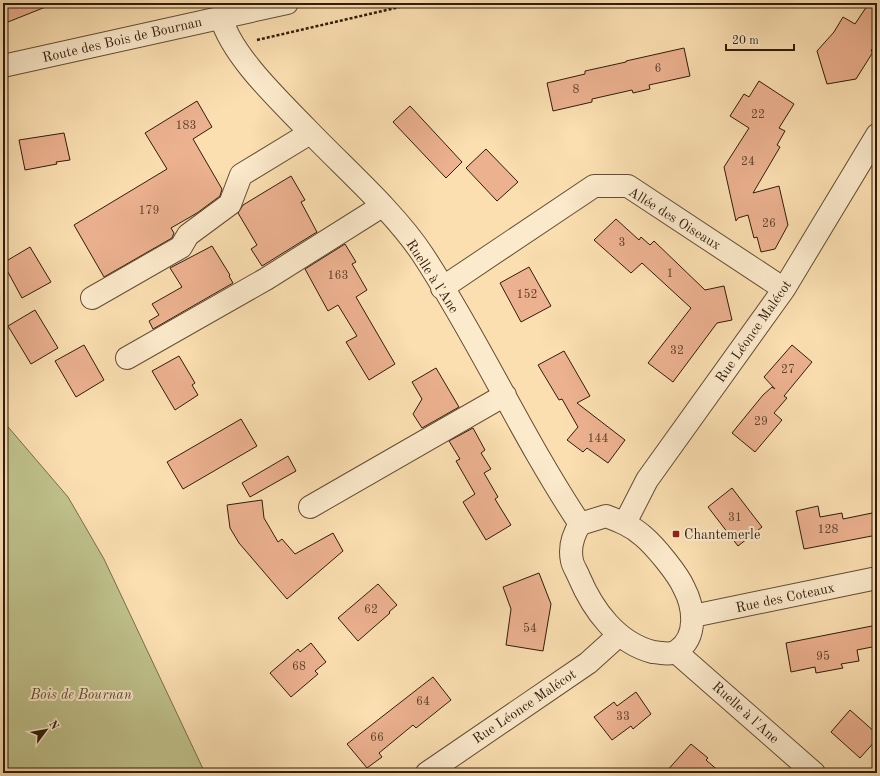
<svg xmlns="http://www.w3.org/2000/svg" width="880" height="776" font-family="'Old Standard TT',serif">
<style>
.green{fill:#bfc18b;stroke:#786e4a}
.building{fill:#ecb18f;stroke:#301c0a}
.lines{fill:none;stroke-linecap:round;stroke-linejoin:round}
.minor-casing{stroke:#634d34;stroke-width:24}
.path{stroke:#301c0a;stroke-width:2.5;stroke-dasharray:3 2;stroke-linecap:butt}
.minor{stroke:#fceacc;stroke-width:22}
.poi-dot{fill:#8f2418;stroke:#fceacc;stroke-width:1.5}
.labels{text-anchor:middle;stroke-width:4;stroke-linejoin:round;paint-order:stroke}
.number-label{font-size:12px;fill:#5f412b}
.street-label{font-size:14px;fill:#301c0a;stroke:#fceacc}
.poi-label{font-size:14px;fill:#301c0a;stroke:#fceacc;text-anchor:start}
.park-label{font-size:14px;font-style:italic;fill:#5b4e31;stroke:#fceacc}
</style>
<rect width="100%" height="100%" fill="#fbdfb1"/>
<filter id="stains"><feTurbulence type="fractalNoise" baseFrequency=".005" numOctaves="4"/><feColorMatrix values="0 0 0 0 .2 0 0 0 0 .09 0 0 0 0 .02 0 0 0 .5 -.17"/></filter>
<radialGradient id="worn" r=".72"><stop offset=".6" stop-color="#630" stop-opacity="0"/><stop offset="1" stop-color="#630" stop-opacity=".3"/></radialGradient>
<path class="green" d="M3 421 68 497 104 559 205 773H3Z"/>
<path class="building" d="M3 3H53V4L3 24Z
M869 3H877V41L871 51 873 52 856 79 827 84 817 51 834 32 843 17 855 24Z
M684 48 690 76 649 85 650 89 633 93 632 90 592 99V102L553 111 547 83 585 74V71L626 62V61Z
M759 81 794 104 779 128 785 131 777 145 780 147 753 193 779 186 788 225 775 249 761 252 757 237 754 238 748 215 738 218 736 221 724 167 749 128 730 116 744 94 749 97Z
M197 101 212 127 193 139 222 189 220 196 197 213 171 228 174 233 172 238 104 277 74 225 167 169 145 133Z
M410 106 462 162 446 178 393 122Z
M64 133 70 160 56 162 57 164 25 170 19 140Z
M486 149 518 182 497 201 466 168Z
M291 176 305 200 301 202 317 232 262 266 251 249 257 245 238 213 243 205Z
M616 219 639 240 641 237 650 245 654 241 705 290 724 286 732 320 717 323 673 382 648 363 691 308 642 263 631 273 594 240Z
M345 244 356 262 352 264 367 290 356 297 395 364 369 380 346 342 357 336 338 305 328 311 305 269Z
M212 246 230 275 229 276 233 283 153 329 149 321 159 315 152 304 182 287 170 268Z
M30 247 51 282 22 298 3 263Z
M529 267 551 306 521 322 500 283Z
M35 310 58 348 31 364 8 326Z
M84 345 104 380 76 397 55 361Z
M792 345 812 362 784 396 787 398 774 413 782 420 755 452 732 433 763 395 772 387 775 389 764 377Z
M564 351 590 396 577 403 625 440 608 463 587 448 583 452 567 440 578 427 562 399 559 400 538 365Z
M179 356 195 383 192 385 198 395 175 410 152 371Z
M436 368 459 407 422 428 413 414 422 399 412 382Z
M241 419 257 446 183 489 167 462Z
M473 428 485 450 481 453 491 469 484 473 498 497 495 499 511 525 486 540 463 502 475 494 456 461 460 459 449 441Z
M288 456 296 471 250 497 242 483Z
M732 488 762 527 738 546 708 507Z
M262 500 264 518 278 542 282 539 295 554 333 533 343 551 287 599 239 543 230 528 227 505Z
M818 506 820 517 842 513 843 519 877 512V535L804 549 796 511Z
M539 573 551 604 543 651 506 645 511 609 503 587Z
M378 584 397 605 389 612 390 613 358 641 338 618Z
M877 625V646L857 650 859 661 841 664 843 668 816 673 815 667 791 672 786 643Z
M311 643 326 662 315 671 318 674 291 697 270 673 298 649 300 652Z
M433 677 451 700 416 728 413 725 379 753 382 757 367 768 347 744Z
M636 692 651 714 633 729 631 726 612 740 594 717 614 702 617 706Z
M850 710 877 734V739L860 758 831 732Z
M691 744 708 758 706 760 721 773H665Z"/>
<g class="lines">
<g class="minor-casing">
<path id="minor" d="M221 17C231 55 279 100 306 128 343 167 394 211 423 255 480 342 522 437 580 524
M3 66 287 3
M442 288 594 186H628L784 289
M92 298 181 247 188 235 230 204 241 175 310 133
M127 358 266 279 382 206
M310 507 505 395
M606 516C619 521 632 526 643 536 655 546 678 574 684 588 694 607 698 637 677 651 671 655 660 653 653 652 617 643 593 610 579 577 577 572 573 566 572 561 569 547 573 535 580 524Z
M625 523 647 480 784 289 877 135
M693 616 877 578
M676 652 814 773
M427 773 588 663 619 635"/>
</g>
<path class="path" d="M257 40 417 3"/>
<use href="#minor" class="minor"/>
</g>
<rect class="poi-dot" x="672" y="530" width="8" height="8" rx="2"/>
<g class="labels">
<g class="number-label">
<text x="658" y="72">6</text>
<text x="576" y="93">8</text>
<text x="758" y="118">22</text>
<text x="186" y="129">183</text>
<text x="748" y="165">24</text>
<text x="149" y="214">179</text>
<text x="769" y="227">26</text>
<text x="622" y="246">3</text>
<text x="670" y="277">1</text>
<text x="338" y="279">163</text>
<text x="527" y="298">152</text>
<text x="677" y="354">32</text>
<text x="788" y="373">27</text>
<text x="761" y="425">29</text>
<text x="598" y="442">144</text>
<text x="735" y="521">31</text>
<text x="828" y="533">128</text>
<text x="371" y="613">62</text>
<text x="530" y="632">54</text>
<text x="823" y="660">95</text>
<text x="299" y="670">68</text>
<text x="423" y="705">64</text>
<text x="623" y="720">33</text>
<text x="377" y="741">66</text>
</g>
<g class="street-label">
<text transform="translate(122 39) rotate(-13)" y="5">Route des Bois de Bournan</text>
<text transform="translate(675 218) rotate(32)" y="5">Allée des Oiseaux</text>
<text transform="translate(433 276) rotate(57)" y="5">Ruelle à l'Ane</text>
<text transform="translate(753 331) rotate(-55)" y="5">Rue Léonce Malécot</text>
<text transform="translate(785 597) rotate(-12)" y="5">Rue des Coteaux</text>
<text transform="translate(524 706) rotate(-34)" y="5">Rue Léonce Malécot</text>
<text transform="translate(746 712) rotate(42)" y="5">Ruelle à l'Ane</text>
</g>
<g class="poi-label">
<text x="684" y="539">Chantemerle</text>
</g>
<g class="park-label">
<text x="81" y="699">Bois de Bournan</text>
</g>
</g>
<rect width="880" height="776" fill="none" stroke="#fbdfb1" stroke-width="16"/>
<rect x="4" y="4" width="872" height="768" fill="none" stroke="#301c0a" stroke-width="2"/>
<rect x="8" y="8" width="864" height="760" fill="none" stroke="#301c0a"/>
<g transform="translate(46 730) rotate(58)" stroke="#fceacc" stroke-width="3" paint-order="stroke">
<path d="M0-3L7 15L0 10L-7 15Z" fill="#301c0a"/>
<text y="-6" font-size="11" font-weight="bold" text-anchor="middle" fill="#301c0a">N</text>
</g>
<path d="M726 44v6h68v-6" fill="none" stroke="#301c0a" stroke-width="2"/>
<text x="732" y="44" font-size="12" fill="#301c0a" stroke="#fceacc" stroke-width="3" paint-order="stroke">20 m</text>
<rect width="100%" height="100%" filter="url(#stains)"/>
<rect width="100%" height="100%" fill="url(#worn)"/>
</svg>
